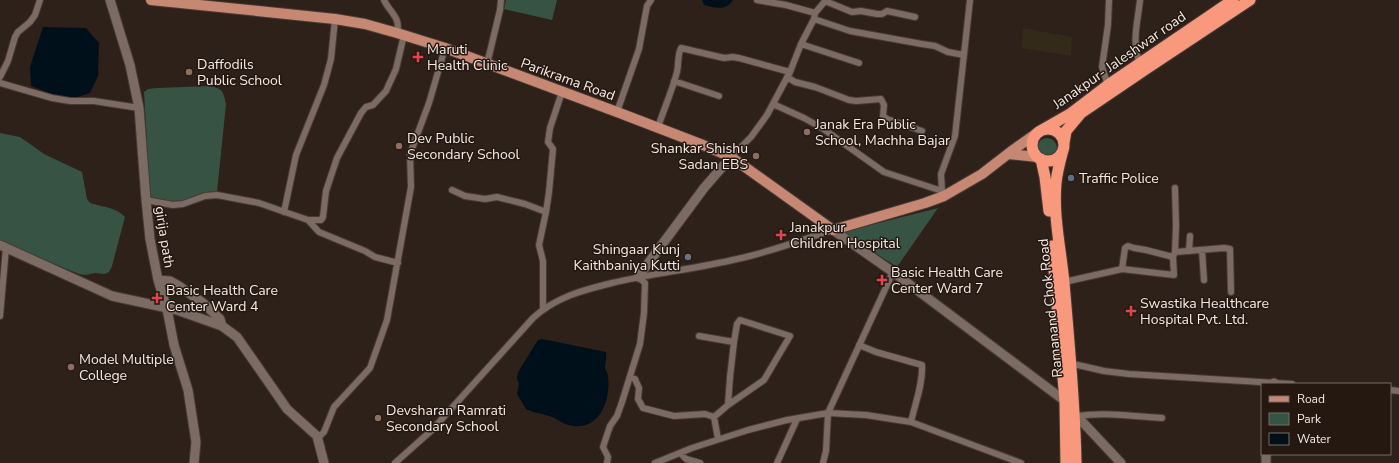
<svg xmlns="http://www.w3.org/2000/svg" width="1399" height="463" font-family="'Nunito Sans',sans-serif">
<style>
.commercial{fill:#342a1a}
.green{fill:#375344}
.water{fill:#00101b}
.lines{fill:none;stroke-linecap:round;stroke-linejoin:round}
.street-casing{stroke:#473b36;stroke-width:8}
.secondary-casing{stroke:#473b36;stroke-width:11}
.primary-casing{stroke:#473b36;stroke-width:12}
.highway-casing{stroke:#473b36;stroke-width:13}
.street{stroke:#7b6b63;stroke-width:6}
.secondary{stroke:#7b6b63;stroke-width:9}
.primary{stroke:#c68773;stroke-width:10}
.highway{stroke:#f8997e;stroke-width:11}
.health-dot{fill:#e0444e;stroke:#241811;stroke-width:1.5}
.education-dot{fill:#8d6e63;stroke:#241811;stroke-width:1.5}
.service-dot{fill:#5c6f8a;stroke:#241811;stroke-width:1.5}
.worship-dot{fill:#6b7280;stroke:#241811;stroke-width:1.5}
.labels{text-anchor:middle;stroke-width:3;stroke-linejoin:round;paint-order:stroke}
.poi-label{font-size:14px;fill:#f3eae5;stroke:#241811;text-anchor:start}
.street-label{font-size:14px;fill:#f3eae5;stroke:#241811}
</style>
<rect width="100%" height="100%" fill="#2e211a"/>
<path class="commercial" d="M1023 28 1072 37 1071 56 1022 48Z"/>
<path class="green" d="M506 0H557L552 20 504 9Z
M210 86C223 89 223 91 226 104L217 192 204 194 192 199 175 203 153 199 150 196 144 92 148 89 157 88Z
M0 133 20 137 44 154 82 172 87 199 90 203C102 207 116 207 125 217L112 266 109 272 105 274 95 273 86 275 79 274 0 242Z
M1037 148a10 10 0 1 1 20 0a10 10 0 1 1-20 0Z
M938 208 897 267 843 232Z"/>
<path class="water" d="M702 0H733C726 11 716 8 704 5Z
M43 27 86 28 99 43 98 76 90 93 68 100 31 86 30 67Z
M542 339 606 352C607 358 605 362 605 367 605 370 608 373 608 376 611 398 601 429 574 426 565 426 558 419 549 416 541 413 533 413 526 409L517 394 519 384 517 379 518 372 538 340Z"/>
<g class="lines">
<g class="street-casing">
<path id="street" d="M384 0C390 13 401 17 397 33
M757 0 786 5 815 13
M825 1 852 12 861 11 877 14H882L887 11 915 17
M814 19 850 31 922 44 935 46 948 52 964 55
M801 44 859 63
M1140 63C1131 44 1138 20 1140 0
M487 64 500 10 501 0
M0 77 8 61 15 37 18 32 30 22 35 15 40 0
M787 77 795 82 815 87 849 100 856 101 881 99 884 105 883 116 887 119 922 131
M674 81 719 96
M0 83 52 98 70 101H94L139 108
M1108 85 1102 67 1108 25 1109 0
M773 104 804 118 822 128 884 172 942 191
M617 112 639 49 647 6 651 0
M658 127C664 109 672 91 677 72 679 64 677 56 681 48L724 58 733 57 739 58 790 72
M731 157 751 137 767 115 790 72 801 44 814 19 815 13 826 0
M452 190 465 196 485 199 497 197 525 204 546 212 549 192 553 149 548 142 550 128 562 92
M944 196 942 191 941 174 955 136 970 0
M146 200 173 205 183 204 205 196 217 195 259 203 308 220 319 232 365 251 375 257 398 263
M284 212 296 155 324 85 331 59 335 19
M308 220H321L323 217 326 191 337 158 361 113 366 107 373 105 386 91 396 69 404 35
M1202 250 1204 280
M1189 251 1190 236
M1175 252 1224 248 1230 249 1231 292
M1122 269 1125 248 1128 246 1134 248 1146 250 1173 257
M1064 282 1122 269 1174 275 1173 257 1175 252 1176 226 1175 188
M543 308V261L539 245 546 212
M0 316 6 248
M699 336 734 342 730 377 728 405 714 417 718 439
M859 345 876 352 922 365C923 384 915 404 911 422
M1069 363 1104 371 1129 374 1292 384
M630 377 635 379 639 388 638 399 643 408 674 416 705 414 714 417
M1390 390 1399 391
M728 405 764 380 790 336 740 320 737 324 734 342
M1077 416C1105 412 1134 416 1162 418
M318 438 324 432 334 407 370 368 387 320 411 187 410 154 429 103 445 48
M680 453 686 459 700 463
M395 463 432 430 533 318C556 297 583 290 612 283 654 273 696 269 737 259 770 252 801 240 833 230
M607 463 608 457 603 447 610 426 617 416 622 402 640 344 644 313 645 283 638 277
M655 463 692 448 748 430 787 420 828 413 866 415 911 422 1021 463
M777 463 797 419
M823 463 826 451 828 413 893 272"/>
</g>
<g class="secondary-casing">
<path id="secondary" d="M110 0 130 65 139 108 146 200 150 239 158 280 167 309 174 345 188 390 196 442 194 463
M833 230 893 272 1065 401 1075 414 1121 463
M0 245 112 296 177 310 222 326 237 337 287 409 317 436 324 463
M638 277 704 188 731 157
M158 280 170 281 179 286 203 303 220 319 222 326
M1274 384V383
M1266 463V454"/>
</g>
<g class="primary-casing">
<path id="primary" d="M151 0 335 19 365 24 397 33 445 48 617 112 703 145 731 157 833 230 925 203 944 196 982 174 1013 150 1037 133
M1008 154 1037 157"/>
</g>
<g class="highway-casing">
<path id="highway" d="M1032 145a16 16 0 1 1 32 0a16 16 0 1 1-32 0Z
M1042 130 1070 114 1108 85 1233 0
M1064 143 1066 131 1081 113 1146 69 1250 0
M1063 150C1060 161 1057 172 1056 183 1053 217 1061 250 1064 283 1069 343 1075 403 1076 463
M1041 159 1045 177 1049 211
M1052 246 1065 401 1066 463"/>
</g>
<use href="#street" class="street"/>
<use href="#secondary" class="secondary"/>
<use href="#primary" class="primary"/>
<use href="#highway" class="highway"/>
</g>
<g class="health-dot">
<path d="M416 51h4v4h4v4h-4v4h-4v-4h-4v-4h4z"/>
<path d="M779 229h4v4h4v4h-4v4h-4v-4h-4v-4h4z"/>
<path d="M880 274h4v4h4v4h-4v4h-4v-4h-4v-4h4z"/>
<path d="M155 292h4v4h4v4h-4v4h-4v-4h-4v-4h4z"/>
<path d="M1129 305h4v4h4v4h-4v4h-4v-4h-4v-4h4z"/>
</g>
<g class="education-dot">
<circle cx="189" cy="72" r="4"/>
<circle cx="807" cy="132" r="4"/>
<circle cx="399" cy="146" r="4"/>
<circle cx="756" cy="156" r="4"/>
<circle cx="71" cy="367" r="4"/>
<circle cx="378" cy="418" r="4"/>
</g>
<circle class="service-dot" cx="1071" cy="178" r="4"/>
<circle class="worship-dot" cx="688" cy="257" r="4"/>
<g class="labels">
<g class="poi-label">
<text x="427" y="54">Maruti<tspan x="427" dy="16">Health Clinic</tspan></text>
<text x="197" y="69">Daffodils<tspan x="197" dy="16">Public School</tspan></text>
<text x="815" y="129">Janak Era Public<tspan x="815" dy="16">School, Machha Bajar</tspan></text>
<text x="407" y="143">Dev Public<tspan x="407" dy="16">Secondary School</tspan></text>
<text x="748" y="153" text-anchor="end">Shankar Shishu<tspan x="748" dy="16">Sadan EBS</tspan></text>
<text x="1079" y="183">Traffic Police</text>
<text x="790" y="232">Janakpur<tspan x="790" dy="16">Children Hospital</tspan></text>
<text x="680" y="254" text-anchor="end">Shingaar Kunj<tspan x="680" dy="16">Kaithbaniya Kutti</tspan></text>
<text x="891" y="277">Basic Health Care<tspan x="891" dy="16">Center Ward 7</tspan></text>
<text x="166" y="295">Basic Health Care<tspan x="166" dy="16">Center Ward 4</tspan></text>
<text x="1140" y="308">Swastika Healthcare<tspan x="1140" dy="16">Hospital Pvt. Ltd.</tspan></text>
<text x="79" y="364">Model Multiple<tspan x="79" dy="16">College</tspan></text>
<text x="386" y="415">Devsharan Ramrati<tspan x="386" dy="16">Secondary School</tspan></text>
</g>
<g class="street-label">
<text transform="translate(1119 60) rotate(-35)" y="5">Janakpur- Jaleshwar road</text>
<text transform="translate(568 79) rotate(20)" y="5">Parikrama Road</text>
<text transform="translate(165 237) rotate(81)" y="5">girija path</text>
<text transform="translate(1050 308) rotate(-96)" y="5">Ramanand Chok Road</text>
</g>
</g>
<rect x="1261" y="383" width="130" height="72" fill="#241811" stroke="#776c66"/>
<rect x="1269" y="396" width="20" height="6" fill="#c68773" stroke="#776c66"/>
<text x="1297" y="403" font-size="12" fill="#f3eae5">Road</text>
<rect x="1269" y="413" width="20" height="12" fill="#375344" stroke="#776c66"/>
<text x="1297" y="423" font-size="12" fill="#f3eae5">Park</text>
<rect x="1269" y="433" width="20" height="12" fill="#00101b" stroke="#776c66"/>
<text x="1297" y="443" font-size="12" fill="#f3eae5">Water</text>
</svg>
